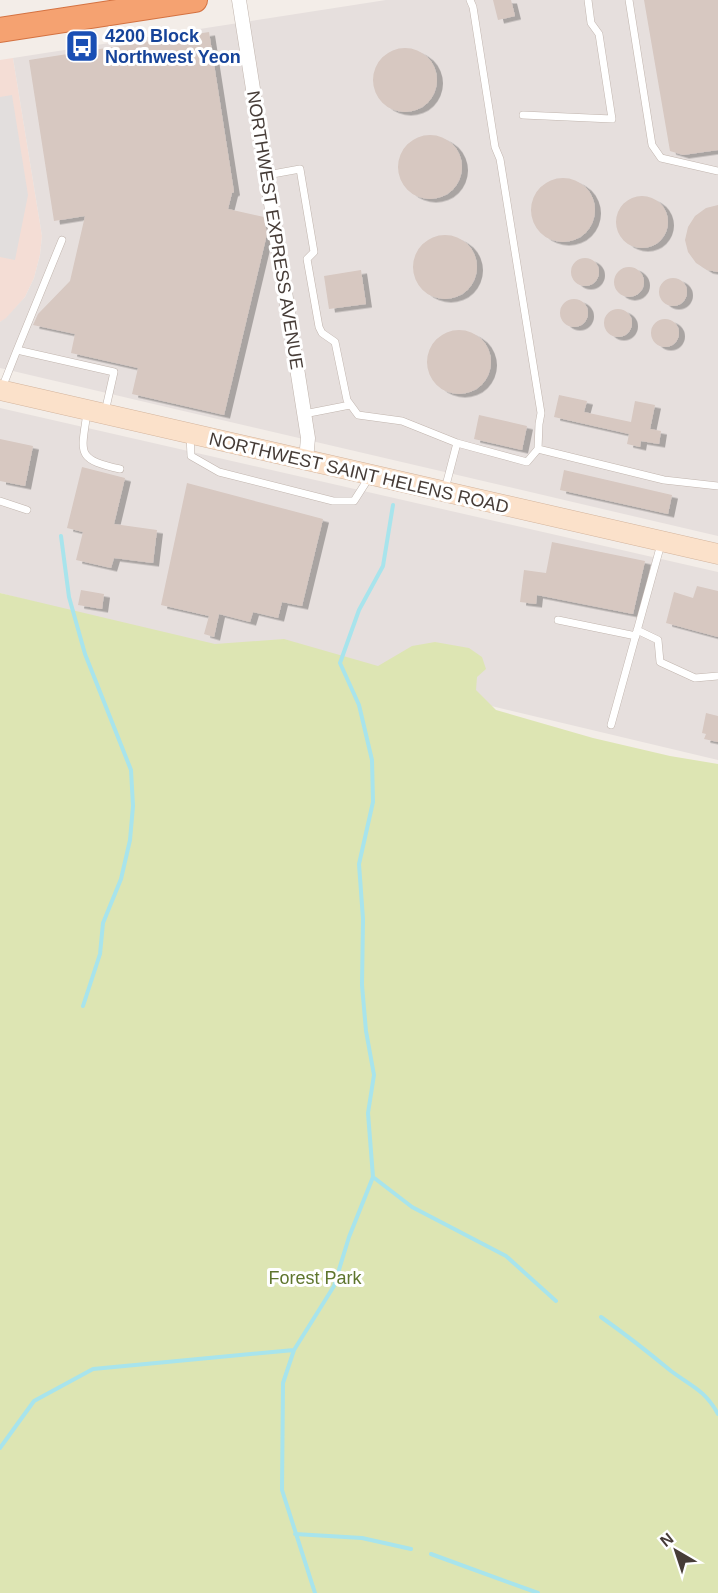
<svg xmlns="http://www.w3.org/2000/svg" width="718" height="1593" font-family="Helvetica,sans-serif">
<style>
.commercial{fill:#f4ddd5}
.industrial{fill:#e6dfdd}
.green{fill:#dde5b3}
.parking{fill:#e2dedd}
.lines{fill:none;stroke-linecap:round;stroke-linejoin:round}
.stream{stroke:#a8e4ec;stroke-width:4}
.building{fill:#d7c8c1;filter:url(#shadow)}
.lane-casing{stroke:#c1b5ae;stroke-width:8}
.street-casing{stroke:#c1b5ae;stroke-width:15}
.secondary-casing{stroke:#d3b49d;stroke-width:21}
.highway-casing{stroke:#d47241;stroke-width:26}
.lane{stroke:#fff;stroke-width:7}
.street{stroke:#fff;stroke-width:14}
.secondary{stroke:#fbe1ca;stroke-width:20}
.highway{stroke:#f5a271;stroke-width:24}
.labels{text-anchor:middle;stroke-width:6;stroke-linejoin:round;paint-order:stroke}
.transit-label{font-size:18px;font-weight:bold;fill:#164399;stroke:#fff;text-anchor:start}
.street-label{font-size:18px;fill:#463c37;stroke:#fff}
.park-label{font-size:18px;fill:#5e752d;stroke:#fff}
</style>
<defs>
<filter id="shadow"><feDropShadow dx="6" dy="3.5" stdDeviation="0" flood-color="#0004"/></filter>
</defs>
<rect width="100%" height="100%" fill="#f3ede8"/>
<path class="commercial" d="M13 58 42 236 40 255 34 278 25 297 6 319 0 322V60Z"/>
<path class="industrial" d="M386 0H718V536L0 368V322L6 318 25 297 34 278 40 255 42 236 13 58Z
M0 408 718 572V760L487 705 161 635 0 593Z"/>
<path class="green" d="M0 593 215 644 284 639 378 666 412 646 435 642 469 648 482 657 486 669 477 677 476 690 496 710 593 738 670 756 718 764V1593H0Z"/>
<path class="parking" d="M12 95 28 195 15 260 0 257V97Z"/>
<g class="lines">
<path class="stream" d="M61 536 69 597 85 654 131 770 133 806 130 840 121 879 103 923 100 954 83 1006
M373 1177 412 1207 506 1256 556 1301
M601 1317C625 1334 648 1352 671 1371 691 1386 705 1390 718 1414
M294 1350 283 1383 282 1490 315 1593
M0 1448 34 1401 93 1369 294 1350 334 1286 349 1237 373 1177 368 1113 374 1075 366 1031 362 985 363 919 359 864 373 802 372 760 359 705 340 663 359 610 383 566 393 505
M295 1534 362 1538 411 1549
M431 1554 538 1593"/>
</g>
<path class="building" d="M493 0H511L515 16 498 20Z
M644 0H718V150L683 155 670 151Z
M209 32 234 192 232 193 228 209 264 217 267 234 224 415 132 394 138 368 71 353 75 334 33 325 38 314 70 281 85 216 54 221 29 60Z
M373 80a32 32 0 1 1 64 0a32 32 0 1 1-64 0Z
M398 167a32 32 0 1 1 64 0a32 32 0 1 1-64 0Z
M531 210a32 32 0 1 1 64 0a32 32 0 1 1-64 0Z
M616 222a26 26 0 1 1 52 0a26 26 0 1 1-52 0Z
M718 205V272L707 270 696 263 688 252 685 240 688 227 695 216 706 208Z
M413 267a32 32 0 1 1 64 0a32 32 0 1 1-64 0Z
M571 272a14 14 0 1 1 28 0a14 14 0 1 1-28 0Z
M614 282a15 15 0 1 1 30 0a15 15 0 1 1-30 0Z
M361 270 366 304 329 309 324 276Z
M659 292a14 14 0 1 1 28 0a14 14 0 1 1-28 0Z
M560 313a14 14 0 1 1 28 0a14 14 0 1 1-28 0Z
M604 323a14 14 0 1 1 28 0a14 14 0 1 1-28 0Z
M651 333a14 14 0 1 1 28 0a14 14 0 1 1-28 0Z
M427 362a32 32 0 1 1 64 0a32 32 0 1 1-64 0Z
M559 395 587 401 584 412 631 422 635 401 655 405 650 429 661 431 659 444 641 441 640 447 627 444 629 434 554 417Z
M479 415 527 426 522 450 474 439Z
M0 439 33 446 25 486 0 481Z
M82 467 125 478 114 524 157 530 153 563 114 558 111 568 76 560 83 532 67 528Z
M564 470 672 495 668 514 560 490Z
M187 483 323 519 302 606 282 602 278 618 253 612 250 622 219 614 214 637 204 634 209 616 161 605Z
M552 542 645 561 633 614 537 595 536 604 520 602 524 570 546 573Z
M697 586 718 591V637L666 623 674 592 693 598Z
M81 590 104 594 102 609 78 605Z
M706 713 718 716V742L704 739 706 734 702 733Z"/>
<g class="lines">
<g class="lane-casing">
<path id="lane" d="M470 0 473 7 495 147 500 159 541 413 539 424 538 449
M629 0 652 145 661 158 718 171
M523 115 612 119 599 34 591 23 588 0
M267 175 300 169 314 252 307 259 319 327 322 333 335 342 347 400 358 415 402 421 457 443 527 462 538 449 664 480 718 486
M17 350 62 240
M2 388 17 350 114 372 105 412
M87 413C81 454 76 459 120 469
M304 414 350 405
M190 436 191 456 219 472 333 501H354L370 476
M445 489 457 443
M0 501 27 510
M558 620 636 636
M637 630 658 640 660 662 695 678 718 676
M611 725 661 544"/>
</g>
<g class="street-casing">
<path id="street" d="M239 0 308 438 306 460"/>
</g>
<g class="secondary-casing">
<path id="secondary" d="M0 390 718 554"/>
</g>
<g class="highway-casing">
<path id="highway" d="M0 30 195 0"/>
</g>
<use href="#lane" class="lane"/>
<use href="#street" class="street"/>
<use href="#secondary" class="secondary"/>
<use href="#highway" class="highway"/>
</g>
<defs>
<g id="bus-square" transform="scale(1.725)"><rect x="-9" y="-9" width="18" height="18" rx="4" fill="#1a4fb4" stroke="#fff"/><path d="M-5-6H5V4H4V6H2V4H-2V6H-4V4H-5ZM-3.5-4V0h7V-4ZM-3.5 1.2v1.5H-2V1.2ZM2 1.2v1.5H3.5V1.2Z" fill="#fff"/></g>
</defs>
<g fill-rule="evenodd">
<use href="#bus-square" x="82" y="46"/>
</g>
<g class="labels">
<g class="transit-label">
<text x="105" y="42">4200 Block<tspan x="105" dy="21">Northwest Yeon</tspan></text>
</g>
<g class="street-label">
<text transform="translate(275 230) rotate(81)" y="6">NORTHWEST EXPRESS AVENUE</text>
<text transform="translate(359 473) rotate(13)" y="6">NORTHWEST SAINT HELENS ROAD</text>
</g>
<g class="park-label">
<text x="315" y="1284">Forest Park</text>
</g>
</g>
<g transform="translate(676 1551) rotate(321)" stroke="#ffffff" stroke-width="4.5" paint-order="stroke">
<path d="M0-4.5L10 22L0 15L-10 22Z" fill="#463c37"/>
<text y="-9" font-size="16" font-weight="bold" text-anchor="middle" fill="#463c37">N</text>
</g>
</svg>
